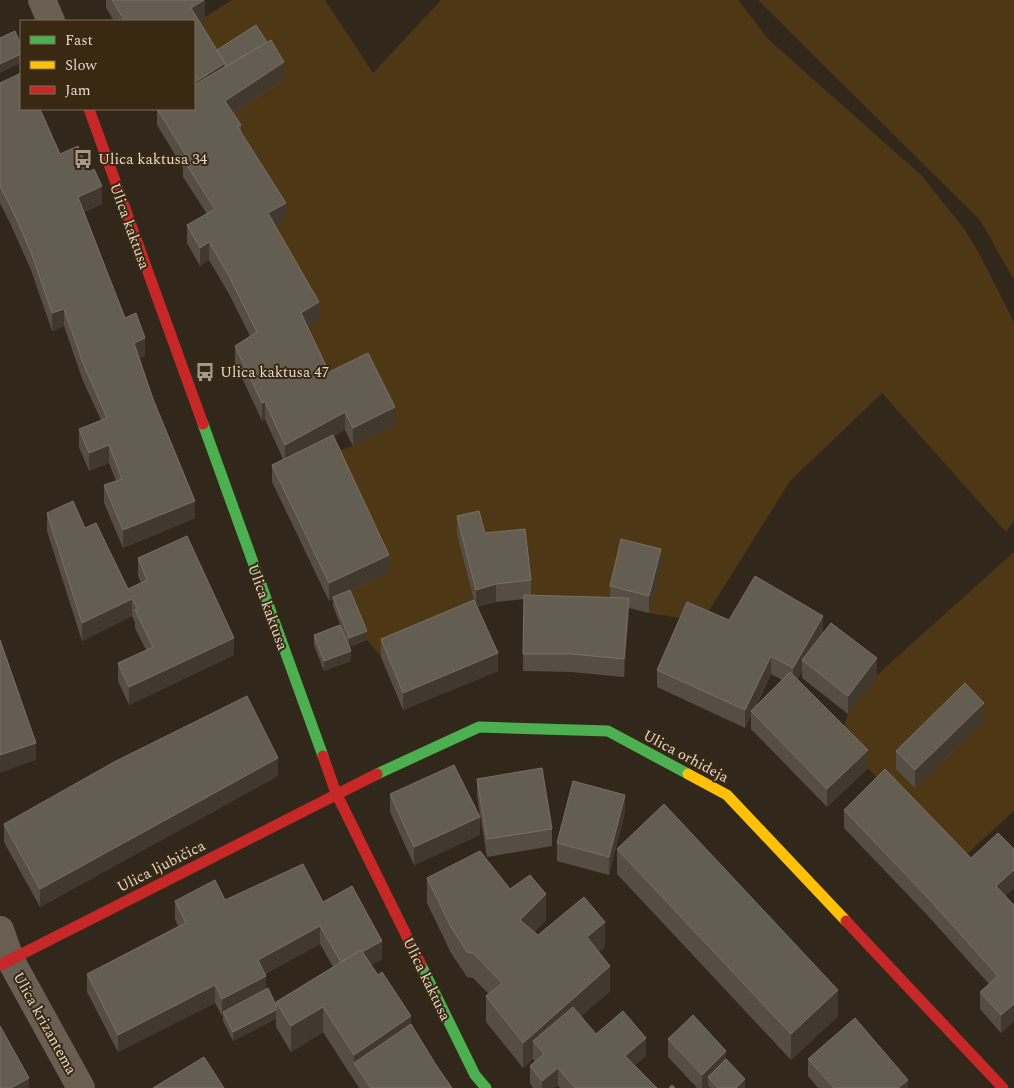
<svg xmlns="http://www.w3.org/2000/svg" width="1014" height="1088" font-family="Spectral,serif">
<style>
.green{fill:#4e3715}
.lines{fill:none;stroke-linecap:round;stroke-linejoin:round}
.street{stroke:#685e51;stroke-width:28}
.fast{stroke:#4caf50;stroke-width:11}
.slow{stroke:#ffc107;stroke-width:11}
.jam{stroke:#c62828;stroke-width:11}
.wall{fill:#564e43;fill-rule:evenodd}
.shaded-wall{fill:#41392d}
.building{fill:#645d52;stroke:#787064}
.labels{text-anchor:middle;stroke-width:4;stroke-linejoin:round;paint-order:stroke}
.poi-label{font-size:15px;fill:#e1d7ca;stroke:#392913;text-anchor:start}
.street-label{font-size:15px;fill:#e1d7ca;stroke:#392913}
</style>
<rect width="100%" height="100%" fill="#31281b"/>
<path class="green" d="M232 0H325L373 73 441 0H738L769 40 921 175 965 230 982 259 1014 322V521L1006 532 882 393 790 481 700 625 687 619 649 613 661 567 607 615 524 613 525 547 476 607 433 635 381 657 367 640 350 599 333 452 353 446 301 331 319 320 268 231 285 220 241 143 213 61 194 24Z
M758 0H1014V280L980 220Z
M1014 552V811L958 862 840 739 848 714 877 675Z"/>
<g class="lines">
<path class="street" d="M42 0 51 21
M0 930 11 961 81 1088"/>
<path class="fast" d="M203 424 323 756
M377 774 479 727 608 731 688 774
M421 965 475 1075 486 1088"/>
<path class="slow" d="M688 774 727 795 846 921"/>
<path class="jam" d="M89 109 203 424
M323 756 336 793 421 965
M846 921 1003 1088
M0 965 377 774"/>
</g>
<path class="wall" d="M106 0H205V17L199 21 217 50 284 80 233 113 241 125V131L286 220 275 227 319 320 307 327 329 372 395 425 353 446 345 430 334 436 389 572 350 591 367 640 349 647 333 606V599L329 601 272 482V465L283 459 265 419 262 421 235 363V346L250 336 229 294 209 260 200 266 187 243V225L207 214 183 177V168L157 125V109H194V21H114L106 8Z
M0 83 102 204 84 212 125 318 145 356 139 358 195 518 123 548 104 503V485L116 481 109 463 89 471 79 447V429L101 420 83 381 64 326 52 331 31 270 11 225 0 203Z
M47 513 85 528 128 589 141 583 138 576V558L234 655 129 705 118 681V663L146 650 135 628V623L132 616 82 641 47 531Z
M457 516 485 533 531 580V595L610 597V586L661 567 649 613 629 608 624 677 571 672 523 671 524 599 496 602 477 607 498 671 403 710 381 657V639L474 600 457 534Z
M729 620 823 633 877 675 848 714 802 678V671L797 679 868 768 827 807 751 729V715L745 728 657 687V670ZM771 674 782 680 755 708Z
M314 635 351 661 324 671 314 645Z
M984 721 915 788 896 769V751Z
M278 776 40 907 4 842V824Z
M477 779 552 829V846L487 857 477 796Z
M390 794 480 835 414 865 390 812Z
M844 810 971 858 1014 849V888L1005 896 1014 905V1022V1021L1001 1033 980 1009V992L989 984 929 917 844 828Z
M625 812 609 875 557 861V843Z
M617 849 838 1016 791 1060 617 874Z
M427 878 510 889 546 920 534 932 538 935 605 947 599 952 610 991 581 1016 596 1034 646 1056 635 1065 657 1088H560L558 1085 554 1088H533L530 1083V1066L535 1061 533 1059 523 1068 486 1022V996L489 994 473 978 467 977 451 953 427 903Z
M225 900 323 902 382 959 371 965 411 1024 436 1065 452 1088H359L323 1032 291 1052 276 1027V1019L233 1041 223 1021V1016H222L215 1003 118 1052 87 992V974L178 926 175 919V901ZM320 944 333 967 276 1002V1005L266 990 265 974Z
M668 1039 726 1059 745 1088H710L708 1086 707 1088H697L668 1057Z
M808 1059 908 1088H818L808 1076Z"/>
<path class="shaded-wall" d="M204 0H205V17L194 24 191 8Z
M21 54V63L0 73V64Z
M284 62V80L225 118V101Z
M225 63V81L194 101V83Z
M102 186V204L78 214V197Z
M286 203V220L268 231V213Z
M209 242V260L200 266V248Z
M319 302V320L301 331V313Z
M64 309V326L52 331V313Z
M145 338V356L134 360V343Z
M265 402V419L262 421V403Z
M395 407V425L353 446V428Z
M345 412V430L285 462V445Z
M109 445V463L89 471V453Z
M195 501V518L123 548V530Z
M661 549V567L649 613V596Z
M389 555V572L333 599V597V599L329 601V583Z
M496 584V602L476 607V590Z
M629 598V616L624 677V659Z
M132 599V616L82 641V623Z
M823 616V633L802 660V671L793 686V668Z
M367 631V640L349 647V638Z
M234 638V655L129 705V687Z
M351 651V661L324 671V661Z
M498 653V671L403 710V693Z
M771 656V674L752 713 751 711V715L745 728V710Z
M877 658V675L848 714V696Z
M984 703V721L915 788V770Z
M36 743V760L0 773V755Z
M868 750V768L827 807V789Z
M278 758V776L40 907V889Z
M625 795V812L609 875V857Z
M480 817V835L414 865V847Z
M1014 870V888L996 904V886Z
M546 894V920L520 945V920Z
M605 922V947L587 962V937Z
M320 926V944L258 978V960Z
M382 941V959L341 981V963Z
M610 966V991L542 1051 533 1041V1059L523 1068V1043Z
M266 976V994L223 1012V1016H222V999Z
M215 985V1003L118 1052V1035Z
M838 990V1016L791 1060V1034Z
M1014 1004V1021L1001 1033V1015Z
M323 1007V1032L291 1052V1026Z
M276 1010V1019L233 1041V1032Z
M411 1016V1041L354 1063V1055Z
M646 1038V1056L625 1073V1056Z
M726 1051V1068L708 1077V1086L707 1088H702V1075Z
M558 1068V1085L554 1088H542V1081Z
M29 1078V1088H11Z
M745 1079V1088H736Z
M908 1080V1088H898Z"/>
<path class="building" d="M112 0H204L191 8 225 63 194 83V21H125Z
M256 25 267 42 225 67V63L217 50Z
M15 31 21 45V54L0 64V38Z
M271 40 284 62 225 101 241 125 237 126 286 203 268 213 319 302 301 313 329 372 368 353 395 407 353 428 345 412 285 445 265 402 262 403 235 346 257 332 229 276 209 242 200 248 187 225 215 209 183 159 187 157 157 109H194V85Z
M21 73V109H40L60 154 78 146 89 172 94 169 102 186 78 197 125 318 136 313 145 338 134 343 153 399 195 501 123 530 104 485 122 479 109 445 89 453 79 429 107 418 83 363 64 309 52 313 31 252 11 207 0 186V83Z
M333 435 389 555 329 583 272 465Z
M73 501 85 528 96 523 128 589 147 580 138 558 187 536 234 638 129 687 118 663 153 647 135 610 138 609 132 599 82 623 47 513Z
M479 511 485 533 525 529 531 580 496 584 476 590 457 516Z
M621 539 661 549 649 596 610 586Z
M755 576 823 616 793 668 771 656 745 710 657 670 687 602 729 620Z
M350 590 367 631 349 638 333 597Z
M524 595 629 598 624 659 571 654H523Z
M474 600 498 653 403 693 381 639Z
M831 623 877 658 848 696 802 660Z
M340 625 351 651 324 661 314 635Z
M0 640 36 743 0 755Z
M790 672 868 750 827 789 751 711Z
M965 683 984 703 915 770 896 751Z
M247 696 278 758 40 889 4 824 114 762Z
M454 765 480 817 414 847 390 794Z
M542 768 552 829 487 839 477 779Z
M885 769 971 858 998 833 1014 849V870L996 886 1014 905V1004L1001 1015 980 992 998 976 929 899 844 810Z
M573 781 625 795 609 857 557 843Z
M664 804 838 990 791 1034 617 849Z
M480 851 510 889 530 875 546 894 520 920 538 935 584 897 605 922 587 937 610 966 523 1043 486 996 502 983 473 953 467 952 451 927 427 878Z
M303 864 323 902 352 886 382 941 362 952 361 950 341 962 320 926 258 960 266 976 222 999 215 985 118 1035 87 974 186 923 175 901 215 880 225 900Z
M361 950 378 975 382 972 411 1016 354 1055 323 1007 291 1026 276 1002Z
M268 988 276 1005V1010L233 1032 223 1012Z
M573 1007 596 1034 623 1011 646 1038 625 1056 657 1088H575L558 1068 542 1081 530 1066 544 1054 533 1041Z
M693 1015 726 1051 702 1075 668 1039Z
M855 1018 908 1080 898 1088H834L808 1059Z
M411 1024 436 1065 452 1088H371L354 1063Z
M0 1026 29 1078 11 1088H0Z
M204 1057 224 1088H153Z
M726 1059 745 1079 736 1088H718L708 1077Z
M672 1085 675 1088H669Z"/>
<defs>
<g id="bus-bare" transform="scale(1.5)"><path d="M-5-6H5V4H4V6H2V4H-2V6H-4V4H-5ZM-3.5-4V0h7V-4ZM-3.5 1.2v1.5H-2V1.2ZM2 1.2v1.5H3.5V1.2Z" fill="#a39a8d" stroke="#392913" stroke-width="2.5" paint-order="stroke"/></g>
</defs>
<g fill-rule="evenodd">
<use href="#bus-bare" x="83" y="159"/>
<use href="#bus-bare" x="205" y="372"/>
</g>
<g class="labels">
<g class="poi-label">
<text x="98" y="164">Ulica kaktusa 34</text>
<text x="220" y="377">Ulica kaktusa 47</text>
</g>
<g class="street-label">
<text transform="translate(130 226) rotate(70)" y="5">Ulica kaktusa</text>
<text transform="translate(268 607) rotate(70)" y="5">Ulica kaktusa</text>
<text transform="translate(686 756) rotate(28)" y="5">Ulica orhideja</text>
<text transform="translate(161 866) rotate(-27)" y="5">Ulica ljubičica</text>
<text transform="translate(427 979) rotate(64)" y="5">Ulica kaktusa</text>
<text transform="translate(45 1023) rotate(61)" y="5">Ulica krizantema</text>
</g>
</g>
<rect x="20" y="20" width="175" height="90" fill="#392913" stroke="#7c6f5c"/>
<rect x="30" y="36" width="25" height="8" fill="#4caf50" stroke="#7c6f5c"/>
<text x="65" y="45" font-size="15" fill="#e1d7ca">Fast</text>
<rect x="30" y="61" width="25" height="8" fill="#ffc107" stroke="#7c6f5c"/>
<text x="65" y="70" font-size="15" fill="#e1d7ca">Slow</text>
<rect x="30" y="86" width="25" height="8" fill="#c62828" stroke="#7c6f5c"/>
<text x="65" y="95" font-size="15" fill="#e1d7ca">Jam</text>
</svg>
